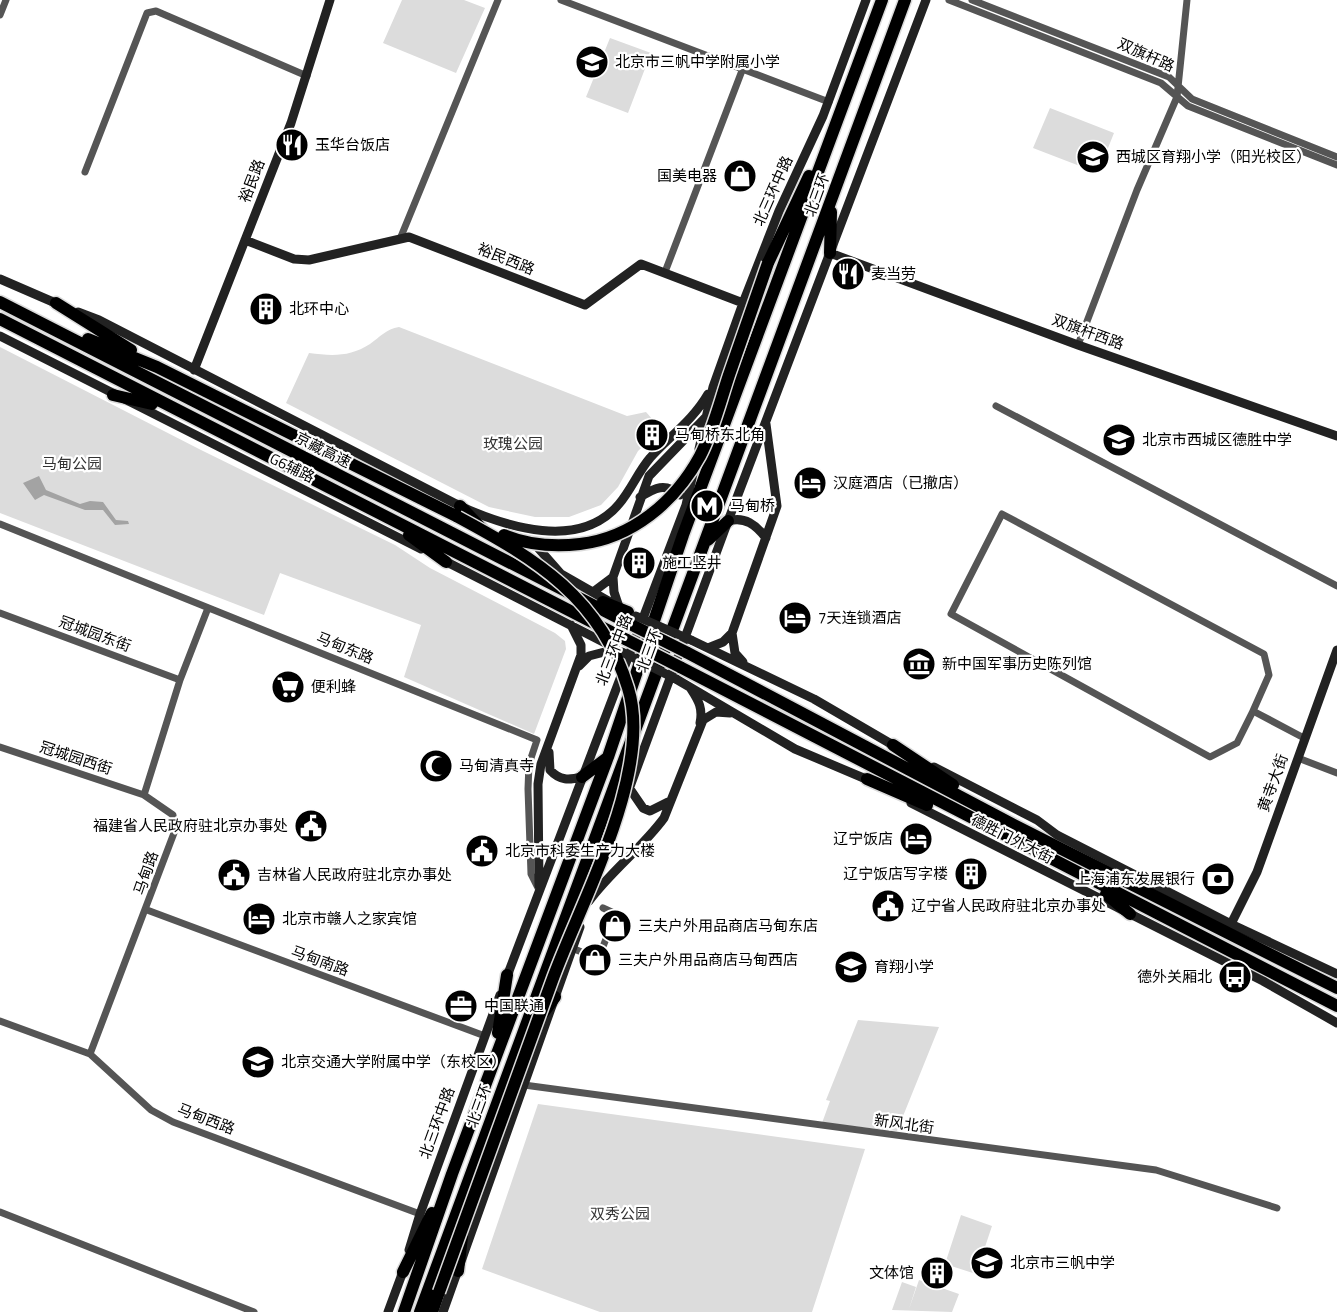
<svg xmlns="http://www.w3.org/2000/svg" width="1337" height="1312" font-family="'Titillium Web','Noto Sans SC',sans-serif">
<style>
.green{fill:#dcdcdc}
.water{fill:#a3a3a3}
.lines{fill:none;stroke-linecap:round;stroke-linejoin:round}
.highway-casing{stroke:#dbdbdb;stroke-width:15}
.street{stroke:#555;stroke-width:7}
.secondary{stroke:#222;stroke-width:9}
.highway{stroke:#000;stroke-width:12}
.highway-bridge-casing{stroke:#dbdbdb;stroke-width:15;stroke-linecap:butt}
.secondary-bridge{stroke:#222;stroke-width:9}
.highway-bridge{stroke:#000;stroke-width:12}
.labels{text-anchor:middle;stroke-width:4.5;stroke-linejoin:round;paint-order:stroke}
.street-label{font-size:15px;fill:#000;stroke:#fff}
.poi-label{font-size:15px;fill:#000;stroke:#fff;text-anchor:start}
.park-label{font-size:15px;fill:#333;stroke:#fff}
</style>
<rect width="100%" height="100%" fill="#fff"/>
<path class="green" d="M402 0H464L485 8 456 73 383 43Z
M610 38 651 53 628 113 586 97Z
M1050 108 1114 133 1098 173 1033 148Z
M399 327 627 416 646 412 661 429 638 451 618 487 601 505 569 517H535L489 507 286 403 309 353C332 356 350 357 370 344 380 337 386 329 399 327Z
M0 347 201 450 395 545 430 568 555 633 565 641 566 649 534 734 404 677 421 625 280 573 264 615 0 513Z
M858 1020 939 1027 897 1131 822 1123 830 1101 826 1100Z
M538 1104 865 1149 812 1312H600L482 1269Z
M961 1215 992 1226 976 1274 945 1264Z
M919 1280 959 1294 952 1312 892 1310 902 1282 916 1287 909 1309Z"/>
<path class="water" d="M39 476 46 490 80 504 90 501 103 502 116 520 128 521 129 524 115 525 103 510H85L44 495 35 500 23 483Z"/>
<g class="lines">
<g class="highway-casing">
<path id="highway" d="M830 253 831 212
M768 263 809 176
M0 302 632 625
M56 303 131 350
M0 319 627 640
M88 339 157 367 458 517
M113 395 152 404
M460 506 482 529
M409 535 446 562
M708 540 728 521
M603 602 628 612
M686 652 1014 825 1337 988
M680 667 1337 1006
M893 745 953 785
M582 777 607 758
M867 779 927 805
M1106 894 1130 914
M541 1016 555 997
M498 1033 507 975
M458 1271 462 1237
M403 1272 432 1213
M404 1312 452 1174 608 757 683 535 882 0
M420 1312 905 0
M432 1312 439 1292"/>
</g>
<path class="street" d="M561 0 829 102
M949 0 1161 83 1188 106 1337 165
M972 0 1169 77 1192 99 1337 157
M0 15 6 0
M85 172 147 13 156 11 307 76
M400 239 498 0
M665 272 743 68
M1078 345 1137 190 1177 97 1187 0
M996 406 1337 586
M0 524 537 740 529 764 528 789 531 874 538 888
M0 613 180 680
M1253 711 1237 743 1210 757 951 614 1002 514 1264 654 1269 675 1253 711 1304 738
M0 747 144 795
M1298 758 1337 773
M147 910 485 1036
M572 948 598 959 616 914 603 908
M0 1021 90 1054 151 1110 173 1122 420 1214
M90 1054 174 833 173 815 144 795 180 680 208 608
M524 1085 1156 1170 1277 1208
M0 1212 254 1312"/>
<path class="secondary" d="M245 240 294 259 309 260 409 237 585 305 641 264 743 303
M830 253 1078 345 1337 436
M0 279 60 305
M78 312 99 320 460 506C506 527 580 551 619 504 631 490 638 472 650 458 670 436 693 420 708 394
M0 336 421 549
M194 370 291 123 330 0
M699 449 713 387 743 303 779 211 823 116 866 0
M640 497C655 488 665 482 680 495
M728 521C745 516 756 525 766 538
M532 541 561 574 610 602
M441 559 611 646
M593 592 613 577
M619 607 614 592 613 577 649 476 707 416
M691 640 814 699 898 748
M708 648 723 642 732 633
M743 662 735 653 732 633 777 506 766 424
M579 666 589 656 616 649
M676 679 795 749 873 782
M691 689C699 701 703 709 700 723
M549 752 550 770C560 781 569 780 582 777
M934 767 1037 820 1057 835 1231 924 1337 974
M630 789 643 808 650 811 668 802
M628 792 728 521 926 0
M911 803 1263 981 1337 1023
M539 886 538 784 541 764 581 655V645L571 625
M589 901C611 871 642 848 664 818L703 720 716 712 730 713
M1231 924 1257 872 1337 650
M506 979 686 505 694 469
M409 1250 420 1214 500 995
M388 1312 405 1266
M443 1312 580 927"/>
<use href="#highway" class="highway"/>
<g class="highway-bridge-casing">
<path id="highway-bridge" d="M504 535C528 545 554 547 580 544 632 538 675 502 700 456 713 431 720 402 729 375 742 338 755 300 768 263
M632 625 686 652
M627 640 680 667
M439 1292C477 1188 514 1085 552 981 580 903 654 771 628 688 601 598 536 559 458 517"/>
</g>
<path class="secondary-bridge" d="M636 616 691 640
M622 652 676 679"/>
<use href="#highway-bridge" class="highway-bridge"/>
</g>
<defs>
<g id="school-disc" transform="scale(1.725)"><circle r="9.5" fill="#000" stroke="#fff"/><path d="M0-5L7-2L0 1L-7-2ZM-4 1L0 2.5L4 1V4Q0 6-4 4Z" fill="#fff"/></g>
<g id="restaurant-disc" transform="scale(1.725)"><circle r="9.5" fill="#000" stroke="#fff"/><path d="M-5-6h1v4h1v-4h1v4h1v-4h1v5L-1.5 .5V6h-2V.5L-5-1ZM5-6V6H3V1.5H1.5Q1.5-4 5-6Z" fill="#fff"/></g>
<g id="shop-disc" transform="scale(1.725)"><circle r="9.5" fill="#000" stroke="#fff"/><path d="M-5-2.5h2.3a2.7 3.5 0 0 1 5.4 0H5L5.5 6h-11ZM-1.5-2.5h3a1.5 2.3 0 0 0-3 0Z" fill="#fff"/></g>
<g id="building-disc" transform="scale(1.725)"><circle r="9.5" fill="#000" stroke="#fff"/><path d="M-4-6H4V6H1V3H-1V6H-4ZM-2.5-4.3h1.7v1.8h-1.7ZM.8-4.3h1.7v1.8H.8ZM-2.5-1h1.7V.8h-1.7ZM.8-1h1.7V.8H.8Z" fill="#fff"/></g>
<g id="hotel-disc" transform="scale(1.725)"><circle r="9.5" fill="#000" stroke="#fff"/><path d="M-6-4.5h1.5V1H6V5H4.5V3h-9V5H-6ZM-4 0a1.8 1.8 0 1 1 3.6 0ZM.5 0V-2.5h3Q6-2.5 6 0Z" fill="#fff"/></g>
<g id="metro-disc" transform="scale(1.725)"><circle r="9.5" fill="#000" stroke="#fff"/><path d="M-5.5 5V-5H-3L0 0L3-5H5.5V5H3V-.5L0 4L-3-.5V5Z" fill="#fff"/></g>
<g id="museum-disc" transform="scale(1.725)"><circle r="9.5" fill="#000" stroke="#fff"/><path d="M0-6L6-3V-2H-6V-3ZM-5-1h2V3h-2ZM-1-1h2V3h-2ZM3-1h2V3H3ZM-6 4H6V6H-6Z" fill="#fff"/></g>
<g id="supermarket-disc" transform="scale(1.725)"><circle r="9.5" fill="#000" stroke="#fff"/><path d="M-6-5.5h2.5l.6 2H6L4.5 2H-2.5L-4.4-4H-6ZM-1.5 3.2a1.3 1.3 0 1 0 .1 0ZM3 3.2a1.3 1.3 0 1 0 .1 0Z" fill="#fff"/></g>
<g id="mosque-disc" transform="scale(1.725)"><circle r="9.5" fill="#000" stroke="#fff"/><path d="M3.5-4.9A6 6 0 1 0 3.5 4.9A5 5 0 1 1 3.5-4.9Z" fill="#fff"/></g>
<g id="civic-disc" transform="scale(1.725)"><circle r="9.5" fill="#000" stroke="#fff"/><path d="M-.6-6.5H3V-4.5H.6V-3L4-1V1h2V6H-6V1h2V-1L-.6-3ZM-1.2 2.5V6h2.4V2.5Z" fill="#fff"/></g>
<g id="bank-disc" transform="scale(1.725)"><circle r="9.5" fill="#000" stroke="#fff"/><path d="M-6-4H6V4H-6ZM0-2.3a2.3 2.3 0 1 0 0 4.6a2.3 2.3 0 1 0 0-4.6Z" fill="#fff"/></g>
<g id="bus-disc" transform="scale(1.725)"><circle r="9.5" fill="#000" stroke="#fff"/><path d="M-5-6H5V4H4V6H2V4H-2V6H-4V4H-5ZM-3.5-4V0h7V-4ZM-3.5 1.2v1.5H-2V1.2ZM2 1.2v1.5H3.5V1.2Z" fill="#fff"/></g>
<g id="office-disc" transform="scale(1.725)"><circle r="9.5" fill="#000" stroke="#fff"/><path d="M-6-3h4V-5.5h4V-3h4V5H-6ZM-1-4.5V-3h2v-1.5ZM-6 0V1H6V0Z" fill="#fff"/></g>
</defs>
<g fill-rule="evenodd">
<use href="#school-disc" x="592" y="62"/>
<use href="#restaurant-disc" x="292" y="145"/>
<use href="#school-disc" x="1093" y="157"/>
<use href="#shop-disc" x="740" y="176"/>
<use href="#restaurant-disc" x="848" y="274"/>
<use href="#building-disc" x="266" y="309"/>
<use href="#building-disc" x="652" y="435"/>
<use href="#school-disc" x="1119" y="440"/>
<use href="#hotel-disc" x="810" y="483"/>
<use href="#metro-disc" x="707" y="506"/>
<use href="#building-disc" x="639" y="563"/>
<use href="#hotel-disc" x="795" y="618"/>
<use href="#museum-disc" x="919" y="664"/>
<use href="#supermarket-disc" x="288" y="687"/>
<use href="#mosque-disc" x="436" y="766"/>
<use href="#civic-disc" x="311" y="826"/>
<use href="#hotel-disc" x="916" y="839"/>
<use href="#civic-disc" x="482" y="851"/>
<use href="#building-disc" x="971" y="874"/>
<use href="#civic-disc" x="234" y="875"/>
<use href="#bank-disc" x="1218" y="879"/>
<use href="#civic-disc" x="888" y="906"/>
<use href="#hotel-disc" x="259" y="919"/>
<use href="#shop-disc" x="615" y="926"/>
<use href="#shop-disc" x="595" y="960"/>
<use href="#school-disc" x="851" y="967"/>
<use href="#bus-disc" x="1235" y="977"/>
<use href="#office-disc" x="461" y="1006"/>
<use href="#school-disc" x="258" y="1062"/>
<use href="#school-disc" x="987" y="1263"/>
<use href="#building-disc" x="937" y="1273"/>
</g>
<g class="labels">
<g class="street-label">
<text transform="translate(1146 55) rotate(24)" y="5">双旗杆路</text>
<text transform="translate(252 181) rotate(-69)" y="5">裕民路</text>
<text transform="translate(773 191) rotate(-66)" y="5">北三环中路</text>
<text transform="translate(817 195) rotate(-70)" y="5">北三环</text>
<text transform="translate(506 259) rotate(22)" y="5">裕民西路</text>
<text transform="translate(1088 332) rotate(20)" y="5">双旗杆西路</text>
<text transform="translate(323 450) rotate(27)" y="5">京藏高速</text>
<text transform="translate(292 468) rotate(26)" y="5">G6辅路</text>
<text transform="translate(95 634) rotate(20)" y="5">冠城园东街</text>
<text transform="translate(345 648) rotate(22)" y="5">马甸东路</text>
<text transform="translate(614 650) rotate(-69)" y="5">北三环中路</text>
<text transform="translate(649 651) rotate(-70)" y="5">北三环</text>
<text transform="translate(76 758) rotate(18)" y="5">冠城园西街</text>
<text transform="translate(1273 783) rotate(-70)" y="5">黄寺大街</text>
<text transform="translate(1012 839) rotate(27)" y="5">德胜门外大街</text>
<text transform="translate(146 873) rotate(-71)" y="5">马甸路</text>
<text transform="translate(320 961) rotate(20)" y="5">马甸南路</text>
<text transform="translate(479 1106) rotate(-70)" y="5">北三环</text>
<text transform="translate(206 1119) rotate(21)" y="5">马甸西路</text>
<text transform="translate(437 1123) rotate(-70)" y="5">北三环中路</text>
<text transform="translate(904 1124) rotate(8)" y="5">新风北街</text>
</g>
<g class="poi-label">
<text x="615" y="67">北京市三帆中学附属小学</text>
<text x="315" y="150">玉华台饭店</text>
<text x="1116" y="162">西城区育翔小学（阳光校区）</text>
<text x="717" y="181" text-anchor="end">国美电器</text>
<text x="871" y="279">麦当劳</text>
<text x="289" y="314">北环中心</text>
<text x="675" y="440">马甸桥东北角</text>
<text x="1142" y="445">北京市西城区德胜中学</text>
<text x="833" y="488">汉庭酒店（已撤店）</text>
<text x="730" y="511">马甸桥</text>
<text x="662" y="568">施工竖井</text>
<text x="818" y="623">7天连锁酒店</text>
<text x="942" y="669">新中国军事历史陈列馆</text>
<text x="311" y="692">便利蜂</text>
<text x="459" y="771">马甸清真寺</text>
<text x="288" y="831" text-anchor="end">福建省人民政府驻北京办事处</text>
<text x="893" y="844" text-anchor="end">辽宁饭店</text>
<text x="505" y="856">北京市科委生产力大楼</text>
<text x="948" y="879" text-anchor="end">辽宁饭店写字楼</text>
<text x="257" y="880">吉林省人民政府驻北京办事处</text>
<text x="1195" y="884" text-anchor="end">上海浦东发展银行</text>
<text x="911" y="911">辽宁省人民政府驻北京办事处</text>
<text x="282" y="924">北京市赣人之家宾馆</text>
<text x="638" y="931">三夫户外用品商店马甸东店</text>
<text x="618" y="965">三夫户外用品商店马甸西店</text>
<text x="874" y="972">育翔小学</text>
<text x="1212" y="982" text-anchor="end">德外关厢北</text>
<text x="484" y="1011">中国联通</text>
<text x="281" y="1067">北京交通大学附属中学（东校区）</text>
<text x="1010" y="1268">北京市三帆中学</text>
<text x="914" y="1278" text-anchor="end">文体馆</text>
</g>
<g class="park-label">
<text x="513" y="449">玫瑰公园</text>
<text x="72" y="469">马甸公园</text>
<text x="620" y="1219">双秀公园</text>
</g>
</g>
</svg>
